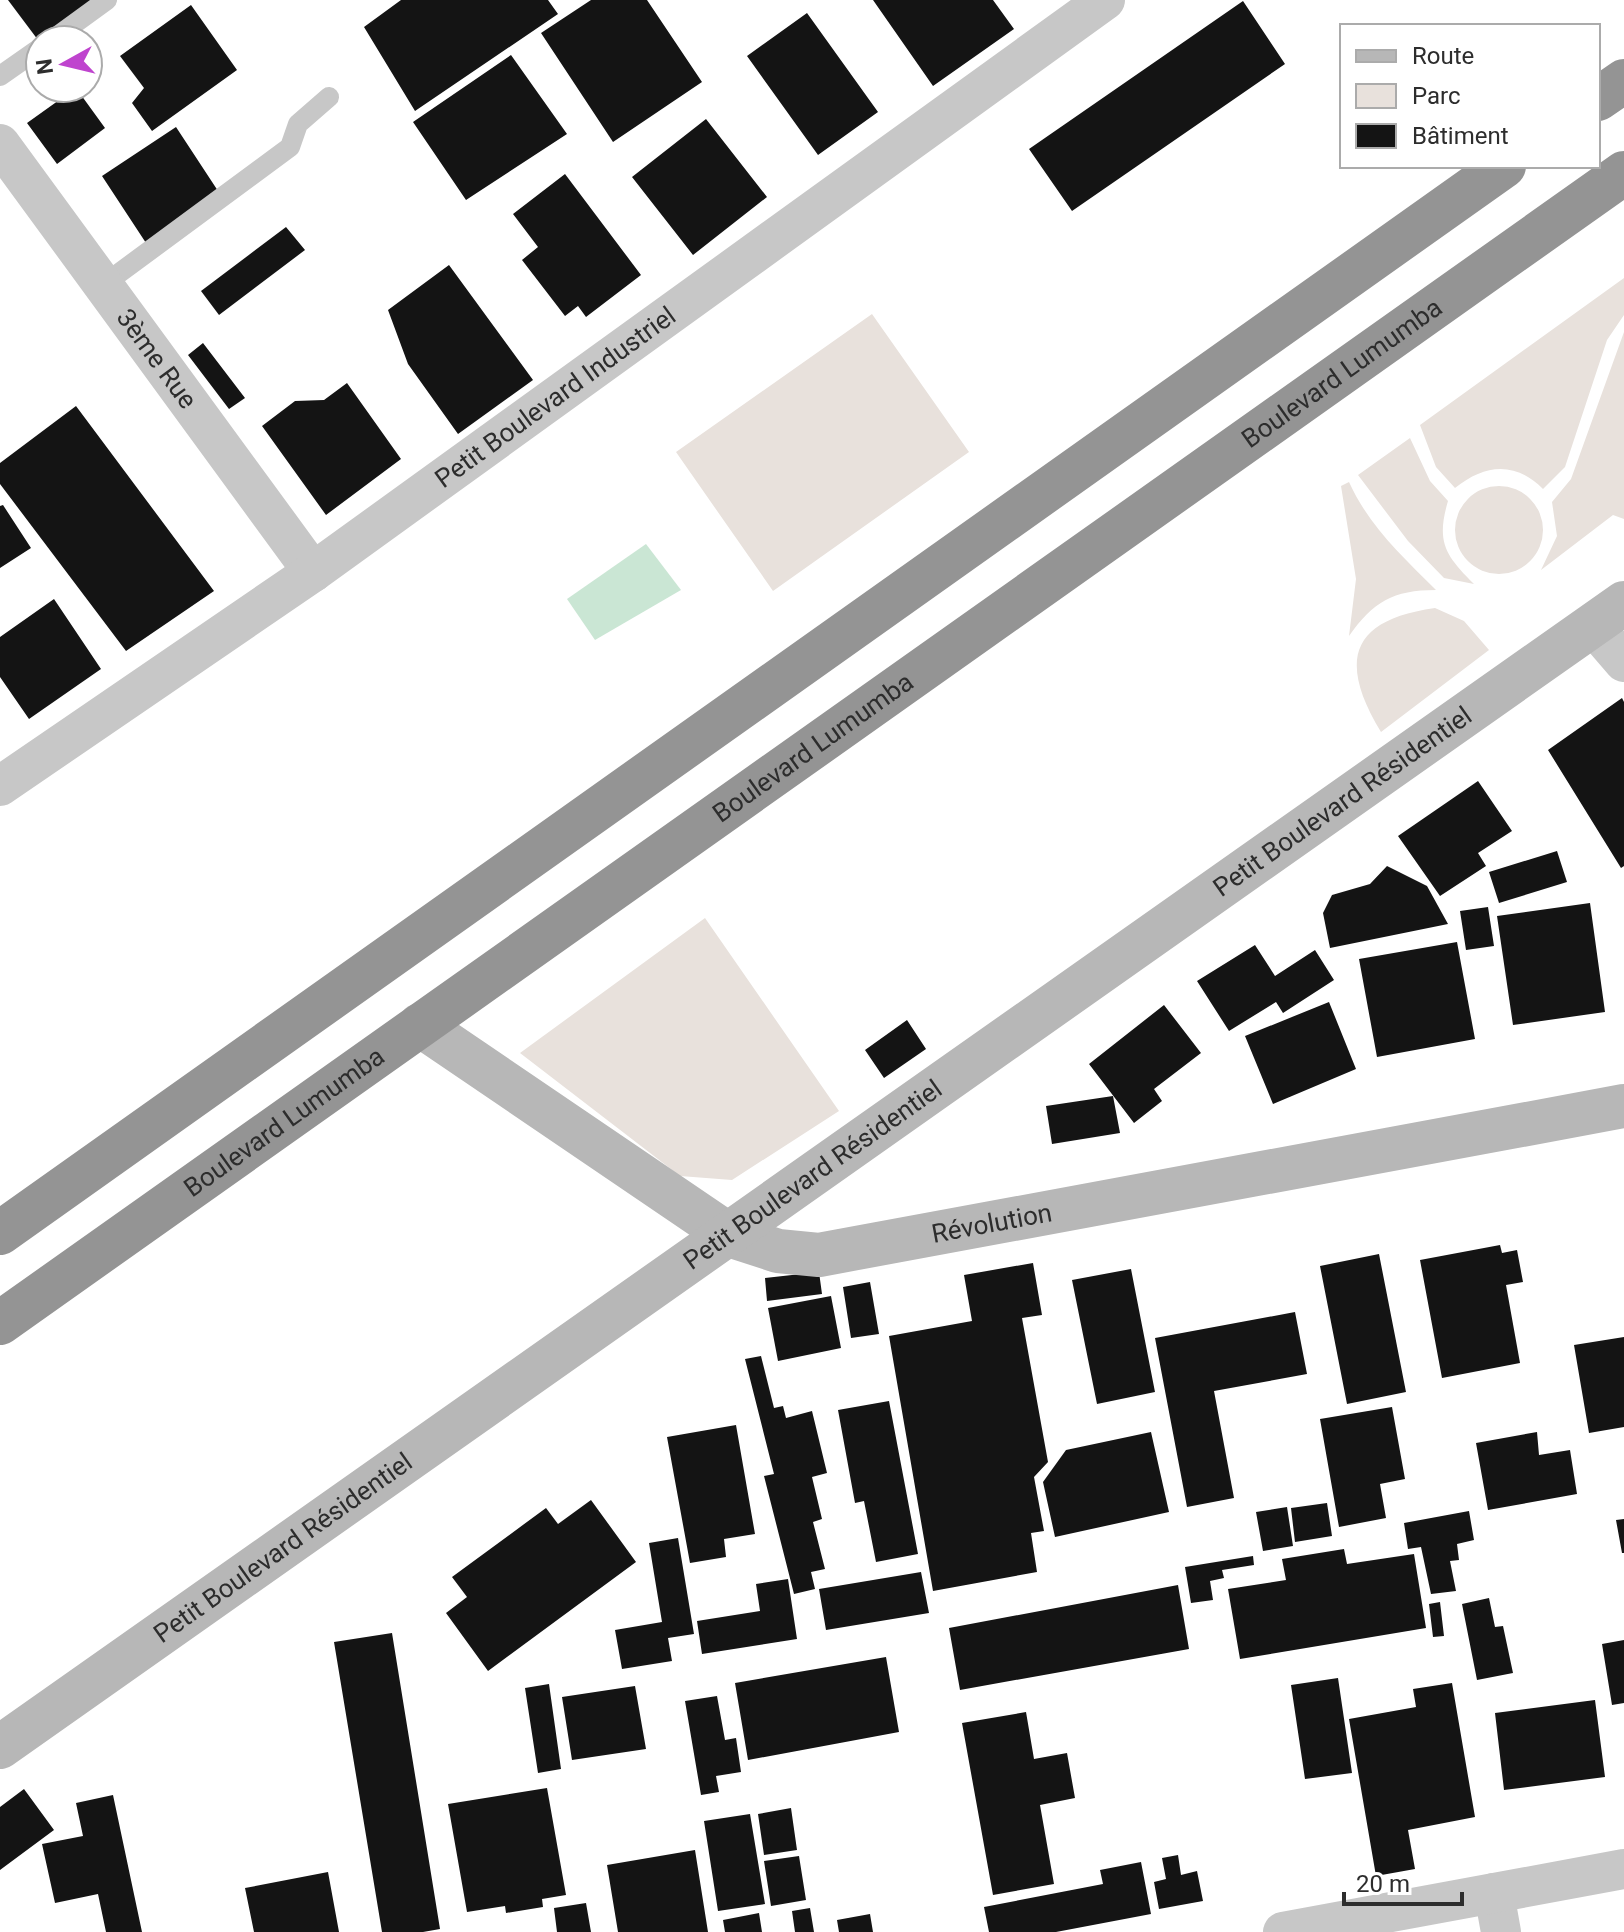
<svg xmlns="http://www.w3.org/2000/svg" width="1624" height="1932" font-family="Roboto,sans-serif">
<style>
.green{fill:#e8e1dc}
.water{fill:#cae6d4}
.building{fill:#141414}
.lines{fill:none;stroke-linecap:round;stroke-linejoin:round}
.lane{stroke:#c7c7c7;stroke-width:20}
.street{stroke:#c7c7c7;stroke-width:40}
.secondary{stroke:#b7b7b7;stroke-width:44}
.highway{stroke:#949494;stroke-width:44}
.labels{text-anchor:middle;stroke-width:8;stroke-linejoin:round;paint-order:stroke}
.street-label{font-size:26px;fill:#2d2d2d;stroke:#fff}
</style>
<rect width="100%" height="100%" fill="#fff"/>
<path class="green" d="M1624 278V315L1607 340 1565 467 1543 489C1515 461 1485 464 1455 488L1436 467 1420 425Z
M872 314 969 452 773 591 676 452Z
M1624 332V519L1613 515 1541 570 1557 536 1552 502 1571 479Z
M1410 438 1430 481 1448 501C1436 542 1445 555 1474 584L1444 578 1408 541 1358 475Z
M1349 482C1369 526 1402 556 1436 590 1393 590 1373 602 1349 636L1356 579 1341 486Z
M1455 530a44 44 0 1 1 88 0a44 44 0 1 1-88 0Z
M1435 608 1464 621 1489 650 1381 732C1338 661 1350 620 1435 608Z
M705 918 839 1111 732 1180 680 1176 520 1053Z"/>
<path class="water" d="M646 544 681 590 595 640 567 599Z"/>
<path class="building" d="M8 0H95L42 40H38Z
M401 0H548L558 14 415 111 364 27Z
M591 0H647L702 82 613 142 541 33Z
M873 0H993L1014 29 933 86Z
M1243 1 1285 64 1072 211 1029 149Z
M191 5 237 70 152 131 132 103 144 88 120 56Z
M807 13 878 112 818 155 747 56Z
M511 55 567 134 466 200 413 122Z
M76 88 105 128 57 164 27 123Z
M706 119 767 197 693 255 632 177Z
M176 127 220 194 146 243 102 176Z
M565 174 641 275 586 317 578 306 565 316 522 260 538 247 513 214Z
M286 227 305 250 219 315 201 291Z
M449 265 533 380 458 434 408 364 388 310Z
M203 343 245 398 229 409 188 355Z
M347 383 401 459 326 515 262 426 295 401 324 400Z
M76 406 214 591 126 651 0 484V463Z
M3 505 31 548 0 568V506Z
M54 599 101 669 29 719 0 677V637Z
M1622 698 1624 702V866L1621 868 1548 750Z
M1478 781 1512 831 1478 853 1486 866 1440 896 1398 836Z
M1557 851 1567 882 1499 903 1489 872Z
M1387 866 1427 886 1448 924 1330 948 1323 913 1332 895 1370 884Z
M1590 903 1605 1012 1513 1025 1497 916Z
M1488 907 1494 946 1466 950 1460 911Z
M1457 942 1475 1039 1377 1057 1359 959Z
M1255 945 1275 976 1315 950 1334 980 1283 1013 1276 1002 1229 1031 1197 981Z
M1329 1002 1356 1069 1273 1104 1245 1036Z
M1164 1005 1201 1053 1154 1089 1162 1101 1134 1123 1089 1064Z
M907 1020 926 1049 884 1078 865 1050Z
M1113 1096 1120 1133 1052 1144 1046 1106Z
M1500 1245 1502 1253 1517 1250 1523 1282 1506 1285 1520 1363 1442 1378 1420 1260Z
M1379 1254 1406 1392 1347 1404 1320 1266Z
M1033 1263 1042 1315 1022 1318 1048 1462 1034 1477 1044 1531 1031 1533 1037 1572 933 1591 889 1336 972 1321 964 1275Z
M1131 1269 1155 1392 1097 1404 1072 1280Z
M819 1272 822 1294 767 1301 765 1278Z
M870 1282 879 1334 851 1338 843 1287Z
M831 1296 841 1348 778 1361 768 1308Z
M1295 1312 1307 1374 1214 1391 1234 1498 1187 1507 1155 1338Z
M1624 1337V1427L1589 1433 1574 1345Z
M761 1356 774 1408 783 1406 786 1418 812 1411 827 1473 812 1477 822 1519 813 1522 825 1569 811 1572 815 1589 794 1594 764 1476 774 1474 745 1359Z
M889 1401 918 1554 876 1562 864 1501 855 1503 838 1410Z
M1392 1407 1405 1479 1380 1484 1386 1518 1339 1527 1320 1419Z
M736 1425 755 1534 724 1539 726 1557 690 1563 667 1437Z
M1151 1432 1169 1512 1055 1537 1043 1482 1066 1450Z
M1537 1432 1539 1455 1570 1450 1577 1494 1488 1510 1476 1443Z
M591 1500 636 1562 488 1671 446 1613 467 1597 452 1577 546 1508 558 1524Z
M1327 1503 1332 1536 1295 1542 1291 1508Z
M1287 1507 1293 1546 1263 1551 1256 1512Z
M1469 1511 1474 1540 1457 1544 1459 1560 1450 1561 1456 1591 1431 1594 1421 1547 1408 1549 1404 1523Z
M1624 1519V1553H1622L1616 1520Z
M678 1538 694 1634 668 1638 672 1661 622 1669 615 1630 662 1622 649 1543Z
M1344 1549 1347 1564 1414 1554 1426 1628 1240 1659 1228 1589 1286 1580 1282 1559Z
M1253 1556 1254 1565 1222 1570 1224 1578 1210 1581 1213 1600 1191 1603 1185 1567Z
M921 1572 929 1613 826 1630 819 1589Z
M788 1579 797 1639 702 1654 697 1621 760 1611 756 1584Z
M1178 1585 1189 1649 960 1690 949 1628Z
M1489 1598 1495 1627 1503 1626 1513 1673 1477 1680 1462 1604Z
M1440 1602 1444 1636 1433 1637 1429 1604Z
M392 1633 440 1929 423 1932H382L334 1642Z
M1624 1640V1703L1612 1705 1602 1644Z
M886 1657 899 1732 748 1760 735 1683Z
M1338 1678 1352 1773 1305 1779 1291 1685Z
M1452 1683 1475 1817 1408 1830 1415 1869 1376 1876 1349 1719 1416 1707 1413 1689Z
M549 1684 561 1769 538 1773 525 1688Z
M635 1686 646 1749 572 1760 562 1697Z
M717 1696 725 1740 736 1738 741 1772 716 1776 719 1792 701 1795 685 1701Z
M1595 1700 1605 1777 1504 1790 1495 1713Z
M1026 1712 1034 1759 1067 1753 1075 1798 1040 1805 1054 1884 993 1895 962 1723Z
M547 1788 566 1895 542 1899 543 1907 506 1913 505 1906 467 1912 448 1804Z
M24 1789 54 1830 0 1870V1807Z
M113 1795 142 1932H106L98 1894 55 1903 42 1844 83 1836 76 1803Z
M791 1808 797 1850 764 1855 758 1814Z
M750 1814 765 1904 718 1911 704 1821Z
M695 1850 708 1932H618L607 1865Z
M1178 1855 1181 1875 1197 1871 1203 1901 1159 1909 1154 1882 1166 1879 1162 1858Z
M799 1856 806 1900 771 1906 764 1861Z
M1141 1862 1151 1914 1056 1932H989L984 1907 1103 1884 1100 1870Z
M328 1872 339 1932H254L245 1888Z
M586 1903 591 1932H557L554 1908Z
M810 1908 814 1932H795L792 1911Z
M759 1913 762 1932H725L723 1920Z
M870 1914 873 1932H839L837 1920Z"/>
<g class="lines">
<path class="lane" d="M52 40 107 0
M0 76 40 48
M103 285 290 147 298 124 329 97"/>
<g class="street">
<path id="s1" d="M0 144 313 572"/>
<path d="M1593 626 1624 662"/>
<path id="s2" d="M0 786 313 572 1105 0"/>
<path d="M1494 1893 1501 1932"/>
<path d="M1283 1932 1624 1869"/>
</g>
<g class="secondary">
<path id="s3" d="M420 1025 729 1235 778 1251 819 1255 1624 1106"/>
<path id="s4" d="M0 1747 1624 603"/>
</g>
<g class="highway">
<path d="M1598 99 1624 81"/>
<path d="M0 1233 1504 166"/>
<path id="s5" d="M0 1323 1624 173"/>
</g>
</g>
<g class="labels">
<g class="street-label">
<text dy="9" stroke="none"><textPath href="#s1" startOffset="266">3ème Rue</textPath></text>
<text dy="9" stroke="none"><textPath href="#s5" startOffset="1644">Boulevard Lumumba</textPath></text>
<text dy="9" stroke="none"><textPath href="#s2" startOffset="678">Petit Boulevard Industriel</textPath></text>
<text dy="9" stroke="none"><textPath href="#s5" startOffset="996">Boulevard Lumumba</textPath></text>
<text dy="9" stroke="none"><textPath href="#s4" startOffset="1642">Petit Boulevard Résidentiel</textPath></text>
<text dy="9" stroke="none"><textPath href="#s5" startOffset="348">Boulevard Lumumba</textPath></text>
<text dy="9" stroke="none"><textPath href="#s4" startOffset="994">Petit Boulevard Résidentiel</textPath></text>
<text dy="9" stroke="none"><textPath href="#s3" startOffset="642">Révolution</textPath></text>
<text dy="9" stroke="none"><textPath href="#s4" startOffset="346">Petit Boulevard Résidentiel</textPath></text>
</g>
</g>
<rect x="1340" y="24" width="260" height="144" fill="#ffffff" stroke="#ababab" stroke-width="2"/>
<rect x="1356" y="50" width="40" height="12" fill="#b7b7b7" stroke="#ababab" stroke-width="2"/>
<text x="1412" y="64" font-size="24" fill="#2d2d2d">Route</text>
<rect x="1356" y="84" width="40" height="24" fill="#e8e1dc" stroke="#ababab" stroke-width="2"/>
<text x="1412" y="104" font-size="24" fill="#2d2d2d">Parc</text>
<rect x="1356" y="124" width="40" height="24" fill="#141414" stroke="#ababab" stroke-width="2"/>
<text x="1412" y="144" font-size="24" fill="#2d2d2d">Bâtiment</text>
<g transform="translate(64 64) rotate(262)"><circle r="38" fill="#ffffff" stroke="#ababab" stroke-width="2"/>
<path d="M0-6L14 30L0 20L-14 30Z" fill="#bf44ce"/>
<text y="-12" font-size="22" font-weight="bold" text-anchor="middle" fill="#2d2d2d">N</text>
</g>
<path d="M1344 1892v12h118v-12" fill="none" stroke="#2d2d2d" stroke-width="4"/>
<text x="1356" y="1892" font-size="24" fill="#2d2d2d" stroke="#ffffff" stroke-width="6" paint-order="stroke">20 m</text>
</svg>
